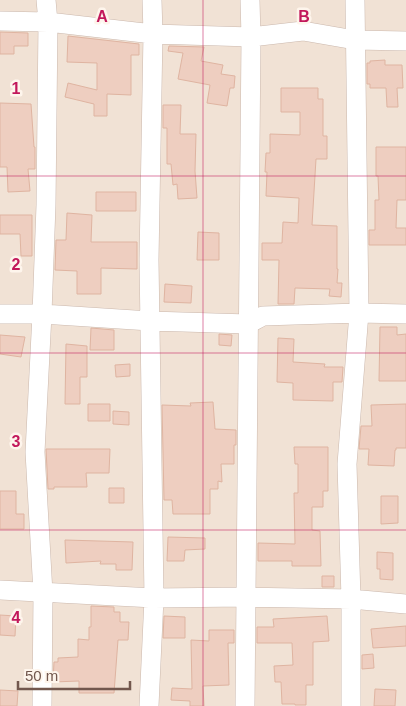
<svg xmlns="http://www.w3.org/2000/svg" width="406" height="706" font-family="Arial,sans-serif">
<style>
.residential{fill:#f1e2d5}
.building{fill:#eecec0;stroke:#dfb4a1}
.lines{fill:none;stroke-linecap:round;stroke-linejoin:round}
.minor-casing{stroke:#cbb8ad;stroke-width:20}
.minor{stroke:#fff;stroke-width:19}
.grid{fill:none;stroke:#c2185b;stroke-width:1;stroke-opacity:0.55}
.grid-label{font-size:16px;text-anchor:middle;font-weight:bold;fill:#c2185b;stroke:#fef5ec;stroke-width:5;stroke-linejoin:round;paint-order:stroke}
</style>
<rect width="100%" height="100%" fill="#faf1e6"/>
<path class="residential" d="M0 0H406V706H0Z"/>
<path class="building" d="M0 32 28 33V46H14V54H0Z
M68 36 139 44V55H131V95L107 94V116H94V104L65 97 68 83 97 90V63L67 62Z
M169 46 204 47 201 61 223 65 221 74 235 76 234 88H230L227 106 207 103 210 85 178 79 183 53 168 51Z
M385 60V65H402L403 88H397L398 107H387L386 88H370V84H367V63H370V61Z
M281 88H318V99H323V136H327V159H316L312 225 337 226V269H338L337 283H342L341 297 329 296 330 289 295 288 294 304H278L279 260H262V243H282L283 222 298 223 299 198 266 196 267 172H265L266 153H270V134L300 135V112H281Z
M0 103 31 104 34 147H35V169H28L30 191 8 192 7 167H0Z
M163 105H181L180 134H196L195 171 197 198 178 199 177 184 173 185 171 164H167V128H163Z
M376 147H406V200H397L396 228H406V245H369V230H375V200H379L378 176H376Z
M96 192H136V211H96Z
M67 213 92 215 91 242H137V269L101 268V294H77V271L55 270 56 240H66Z
M0 215H32V256H21L20 234H0Z
M198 232 219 233V260H197Z
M165 284 192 286 191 303 164 302Z
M380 327H397V335L406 334V381H379Z
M91 328 114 330V350H90Z
M219 334 232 335 231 346 219 345Z
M0 335 25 337 21 357 0 354Z
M278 338 294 339 293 362 325 364 324 367H343L342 382H333V401L293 400V383L277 382Z
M66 344 87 346V377H80V404H65Z
M130 364V376L116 377 115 365Z
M213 402 215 429 236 430V445H234V464H221L222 482 218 481V489H210V514H173L172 500H164L162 405 191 406 190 403Z
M88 404H110V421H88Z
M406 404V448H396V450H395L394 466 368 465 369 449H359L361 426H372L371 405Z
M113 411 129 412V425L113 424Z
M294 447H328V491H323V507H312V530L320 531 321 566H292V561H258V543L295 544 294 493H298V464H295Z
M46 449H110L109 473H86L87 487H54V489H48Z
M109 488H124V503H109Z
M0 491H16V514H24V529H0Z
M381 496H398V523L381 524Z
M168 537 205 538V549L185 550 184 561H167Z
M65 540 133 542 132 570H116V564H100L101 561 66 563Z
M377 552 393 553V580L380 579V569H377Z
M322 576H334V587H322Z
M91 606 114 607V612H120V622H129L128 640H118L114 693H79V681L53 682 54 662H58V658L78 657V639L89 640V627H91Z
M0 615 16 616 15 636 0 635Z
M164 616 185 617V638H163Z
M327 616 329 641 313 642V685H306V705H295V704H282L281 682H275L274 666 293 665 292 643H257V627H274L273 619Z
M406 626V646L373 648 371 629Z
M209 630H234V643H228L229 685 203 686 204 706H190V701L171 700 172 688 192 689 191 640 209 641Z
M373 654 374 668 362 669V655Z
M375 689 396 690 395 706H374Z
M0 690 18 691 17 706H0Z"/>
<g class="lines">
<g class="minor-casing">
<path id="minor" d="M0 21 48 22 153 34 251 37 303 31 355 40 406 41
M0 314H42L150 321 248 324 263 316 359 313 406 314
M0 590 154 598 246 597 351 599 406 604
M42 706 43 593 35 452 42 314 46 205 48 22 46 0
M149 706 154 598 149 260 153 34 152 0
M245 706 251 37 250 0
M351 706V599L347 464 359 313 355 0"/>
</g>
<use href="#minor" class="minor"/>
</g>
<path class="grid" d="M203 0V706M0 176H406M0 353H406M0 530H406"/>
<g class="grid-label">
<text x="102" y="22">A</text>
<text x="304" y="22">B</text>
<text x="16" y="94">1</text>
<text x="16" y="270">2</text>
<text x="16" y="447">3</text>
<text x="16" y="623">4</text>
</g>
<path d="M18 681v8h112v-8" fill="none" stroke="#72574d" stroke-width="2.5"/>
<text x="25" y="681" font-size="15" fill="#72574d" stroke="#fef5ec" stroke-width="4" paint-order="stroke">50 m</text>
</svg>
